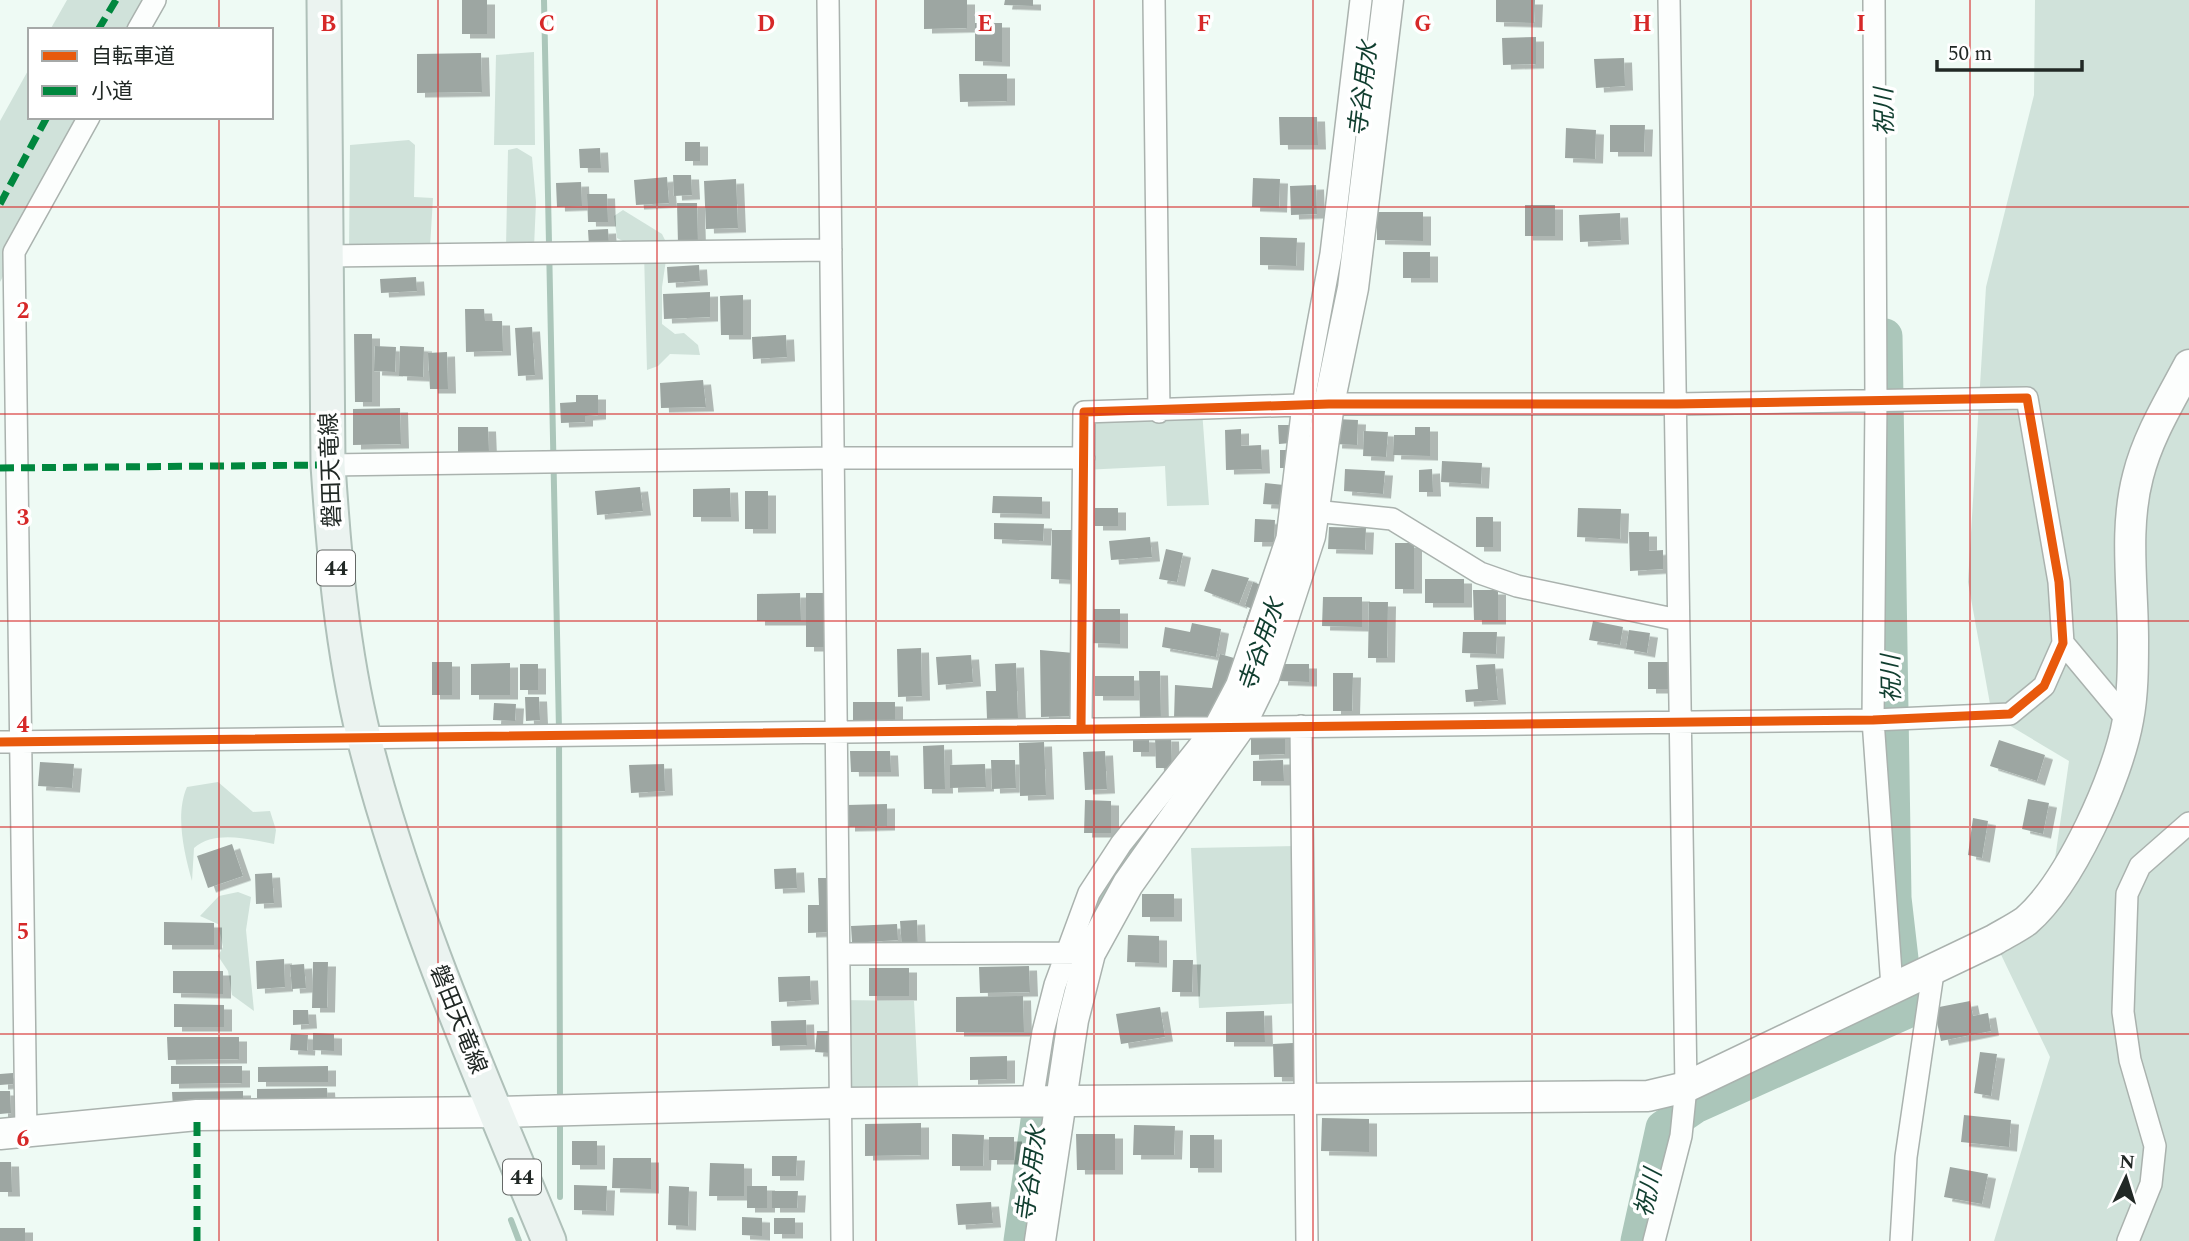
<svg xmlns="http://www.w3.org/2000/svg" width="2189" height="1241" font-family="Spectral,'Noto Sans JP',serif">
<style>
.green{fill:#d0e2da}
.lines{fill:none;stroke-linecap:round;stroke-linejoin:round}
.stream{stroke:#abc6ba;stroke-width:6}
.river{stroke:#abc6ba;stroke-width:35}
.building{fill:#9da6a2;filter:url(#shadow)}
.street-casing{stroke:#aab2ae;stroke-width:24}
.secondary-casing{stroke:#aab2ae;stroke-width:33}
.primary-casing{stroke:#afc0b9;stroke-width:37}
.street{stroke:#fcfefd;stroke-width:21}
.secondary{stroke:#fcfefd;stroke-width:30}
.primary{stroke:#ebf3f0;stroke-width:33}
.quiet{stroke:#00873e;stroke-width:7;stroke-dasharray:14 7;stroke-linecap:butt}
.cycleway-casing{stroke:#fff;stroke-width:13}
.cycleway{stroke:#e8590c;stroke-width:9}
.grid{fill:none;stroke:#d62828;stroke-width:2;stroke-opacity:0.55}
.labels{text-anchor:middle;stroke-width:7;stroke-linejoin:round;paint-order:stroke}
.shield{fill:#fff;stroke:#646866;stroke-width:2}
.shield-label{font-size:21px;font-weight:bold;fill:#212825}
.street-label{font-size:23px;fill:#212825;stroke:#fff}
.water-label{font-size:24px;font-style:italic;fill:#103e2f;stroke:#fff}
.grid-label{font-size:23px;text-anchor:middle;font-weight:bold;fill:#d62828;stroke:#fff;stroke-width:7;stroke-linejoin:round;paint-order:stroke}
</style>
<defs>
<filter id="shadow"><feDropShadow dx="8" dy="4.5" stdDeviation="0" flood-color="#0004"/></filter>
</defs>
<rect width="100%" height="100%" fill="#eefaf4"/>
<path class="green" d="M67 0H159L141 30H50Z
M2035 0H2189V1241H1994L2050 1057 1994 940 2050 894 2069 761 1992 715 1968 582 1986 287 2034 95Z
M534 52 535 145H494L496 55Z
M30 67V117H90L0 282V121Z
M409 140 415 145 414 197 433 198 430 247 349 250 350 145Z
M517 148 532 157 536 202 534 247H506L508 150Z
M623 210 662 234 668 246 662 287V324L675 334 684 333 698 345 700 355 670 354 658 366 647 370 644 252 617 238 614 216Z
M1202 410 1209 505 1167 506 1165 466 1083 470 1084 412Z
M218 782 253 812 270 811 276 830 274 844C249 839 214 830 194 848L192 881C184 853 175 814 187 787Z
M1296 846 1304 1003 1199 1008 1191 848Z
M238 892 251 897 246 930 254 1011 232 995 228 971 218 956 223 947 218 924 200 916 219 896Z
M838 1000 914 1001 919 1103H840Z"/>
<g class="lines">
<path class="stream" d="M544 0 559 730 560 1104
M560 1197V1118
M511 1220 519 1241"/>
<path class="river" d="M1322 371 1347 222
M1078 950 1109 885 1195 768
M1021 1241 1045 1071
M1638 1241 1663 1128 1695 1106 1907 1011 1894 898 1885 336"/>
</g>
<path class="building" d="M462 0H487V34H462Z
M924 0H967V28L924 29Z
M1005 0H1033V6L1004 5Z
M1496 0H1535L1534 23 1496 22Z
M975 23H1002V62L975 61Z
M1536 37V64L1503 65 1502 38Z
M481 53 482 92 417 93V54Z
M1624 58 1625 86 1596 88 1594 59Z
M959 74H1007V101L960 102Z
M1279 117H1317L1318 145H1280Z
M1610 125H1645L1644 152H1610Z
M1566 128 1596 130 1595 159 1565 158Z
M685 142H700V161H685Z
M600 148 601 168H580L579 149Z
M673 175H691L692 195 674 196Z
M667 177 669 203 636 205 634 180Z
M1253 178 1280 179 1279 208 1252 207Z
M736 179 738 228 706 229 704 181Z
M581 182 582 206 557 207 556 183Z
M1316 185 1317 214 1291 215 1290 186Z
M587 194H607L608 222H588Z
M677 203H697L698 243 678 244Z
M1525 205H1555V236H1525Z
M1377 212H1423V241L1377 240Z
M1620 213 1621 240 1580 242 1579 215Z
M608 229 609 244 589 246 588 230Z
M1260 237 1297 238 1296 266 1260 265Z
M1403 252H1430V278H1403Z
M699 265 700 281 668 283 667 267Z
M416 277 417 291 381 293 380 279Z
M710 292V317L664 319 663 294Z
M743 295V335H721L720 296Z
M465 309H484L485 321H502L503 351 466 352Z
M532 327 535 375 518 376 515 328Z
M354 334H372V402H355Z
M786 335 787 357 753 359 752 337Z
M375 346 396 347 395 372 374 371Z
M400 346 424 347 423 377 399 376Z
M447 352 448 389H430L428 353Z
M703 380 706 407 661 408 660 383Z
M576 395H598V415L585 416V422L561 423 560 403 576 402Z
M400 408 401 444 353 445V409Z
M1335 419 1358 420 1357 445 1334 444Z
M1278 425H1290L1291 443 1279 444Z
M458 427H488L489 452H458Z
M1415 427H1430V456L1393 455 1394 435H1415Z
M1241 429V446L1261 445 1262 469 1226 470 1225 430Z
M1364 431 1388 432 1386 457 1363 456Z
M1280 450H1291L1292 468H1280Z
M1442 461 1482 463 1481 484 1441 482Z
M1345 469 1385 471 1383 494 1344 491Z
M1432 469 1433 492H1419V470Z
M1265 483 1284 485 1283 505 1263 504Z
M640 487 643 511 597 515 595 491Z
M730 488 731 517H693V489Z
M745 491H768V529H745Z
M993 496 1042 497V514L992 513Z
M1095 508H1118V526H1095Z
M1578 508 1621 509 1620 539 1577 537Z
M1476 517H1493V547H1476Z
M1255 519 1275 520 1274 542H1254Z
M994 523 1044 524 1043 541 994 539Z
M1329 527 1366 528 1365 550 1328 549Z
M1052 530H1073L1072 580 1051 579Z
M1629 532H1649V551L1663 550V569L1630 571Z
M1150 537 1152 557 1111 560 1109 541Z
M1395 543H1414V589H1395Z
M1166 549 1183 553 1177 582 1159 579Z
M1212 569 1249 578 1239 604 1204 591Z
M1425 579H1464V603H1425Z
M1253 582 1267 587 1252 631 1243 628 1250 608 1245 606Z
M1473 590H1498V620H1474Z
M800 593 801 621H757V594Z
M806 593H825V647H806Z
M1323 597H1362V627L1322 626Z
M1369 602H1388L1387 658H1368Z
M1090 609H1120V644L1090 643Z
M1593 621 1623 627 1620 645 1589 640Z
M1192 623 1221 629 1216 657 1162 647 1165 627 1190 632Z
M1629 630 1650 633 1647 653 1626 649Z
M1463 632H1497L1496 654 1462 653Z
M921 648 922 696 898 697 897 649Z
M1040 650 1074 653 1073 716 1041 717Z
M1220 654 1241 660 1208 719 1174 718 1175 685 1212 688Z
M971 655 973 682 938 685 936 657Z
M432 662H452V695H432Z
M1648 662H1668V689H1648Z
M510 663V695H471V664Z
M1016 663 1018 718 987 719 986 691H996L995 664Z
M520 664H538V690H520Z
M1280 664H1309V682L1280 681Z
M1495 664 1498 700 1466 702 1465 690 1478 689 1476 665Z
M1139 671H1160L1161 721H1140Z
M1333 673H1353L1352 711H1333Z
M1095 676H1134V696H1095Z
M525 697H539L540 720 526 721Z
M853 702H895V723L853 722Z
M494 703 516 704 515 721 493 720Z
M1251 733H1285V754L1251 755Z
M1133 737 1149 738V752H1133Z
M1155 737H1171L1172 768H1156Z
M1999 740 2045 755 2037 781 1990 766Z
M1044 742 1046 795 1020 796 1019 743Z
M944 745 945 789H924L923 746Z
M850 751H890L891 772H851Z
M1105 751 1107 789 1085 790 1083 752Z
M991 760H1015L1016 788 992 789Z
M1283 760 1284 781H1253V761Z
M40 762 74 764 72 788 38 786Z
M664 764 665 791 631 793 629 765Z
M985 764 986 787 950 788V765Z
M2028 799 2049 803 2043 834 2022 829Z
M1085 800 1111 801V833H1084Z
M887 804V826L847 827V805Z
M1973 818 1988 821 1982 858 1968 855Z
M232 844 243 876 208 888 197 856Z
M796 868 797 888 775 889 774 869Z
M272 873 274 903 256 904 255 874Z
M818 878H831L833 932 808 933V905H819Z
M1142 894H1174V917H1142Z
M917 920 918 947 902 948 900 921Z
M164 922 214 923V945H164Z
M897 924 898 940 852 943 851 926Z
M1128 935 1159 936V963L1127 962Z
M284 959 285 987 257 989 256 961Z
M1173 960H1193L1192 992H1172Z
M313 962H328L327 1008H312Z
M304 964 306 988 292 989 290 965Z
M1029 966 1030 992 980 993 979 967Z
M869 968H909V996H869Z
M173 971H223V994L173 993Z
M810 976 811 1000 779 1002 778 977Z
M1023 996 1024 1032H956V997Z
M1970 1001 1973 1016 1988 1013 1991 1031 1941 1041 1934 1008Z
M174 1004 224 1005V1027H174Z
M1160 1007 1165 1037 1121 1044 1116 1014Z
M293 1010H308L309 1024 293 1025Z
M1264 1011 1265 1042H1226V1012Z
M806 1020 807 1045 772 1046 771 1021Z
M817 1031H831L830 1053 815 1052Z
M313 1033 334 1034V1051L313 1050Z
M291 1034 308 1035 307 1051 290 1050Z
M167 1037H239V1059L168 1060Z
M1293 1043 1294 1077H1274L1273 1044Z
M1980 1052 1997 1054 1991 1096 1974 1093Z
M1007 1056V1079L970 1080V1057Z
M171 1066H242V1083L171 1084Z
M328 1066V1082H258V1067Z
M13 1073V1084L0 1085V1074Z
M327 1088 328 1104 257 1105V1089Z
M0 1091H10L11 1113 0 1114Z
M243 1091V1107H173L172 1092Z
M1964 1115 2011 1120 2009 1147 1961 1142Z
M1322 1118 1369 1119V1152L1321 1151Z
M921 1123V1155L865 1156V1124Z
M1134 1125 1175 1126 1174 1155H1133Z
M952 1134 984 1135 983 1166H952Z
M1076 1134H1115V1170H1077Z
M1190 1135H1214V1168H1190Z
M989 1137H1014V1160H989Z
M572 1141H597V1165H572Z
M772 1156H797L796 1176H772Z
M613 1158H651V1189L612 1188Z
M0 1162H11L12 1192H0Z
M710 1163 744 1164V1196H709Z
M1950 1167 1988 1174 1982 1204 1944 1197Z
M574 1185 607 1186 606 1211 574 1210Z
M669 1186 689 1187 688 1226 668 1225Z
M747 1186H767V1208H747Z
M772 1191H798L797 1208H772Z
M991 1202 993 1223 958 1225 956 1204Z
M742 1217 762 1218V1236L742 1235Z
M774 1218H795V1234H774Z
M0 1228H25V1241H0Z"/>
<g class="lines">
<g class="street-casing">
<path id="street" d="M828 0 842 1241
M1154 0 1159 412
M1874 0 1876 401 1873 720 1892 987
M138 30 155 0
M325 256 831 250
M328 465 835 458H1084
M1314 511 1392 519 1480 573 1517 586 1678 620
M2063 643 2128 721
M1301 726 1307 1241
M0 742 1873 720 2010 714 2044 686 2063 643 2059 582 2027 398 1677 404H1329L1084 412 1081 728
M839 954 1078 953
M1032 1101 1043 1032 1055 985 1089 893 1121 844 1215 726 1237 684 1287 538 1303 405 1331 254 1361 0
M26 1134 14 252 89 117
M1654 1241 1681 1136 1686 1087 1669 0
M1901 1241 1906 1157 1934 966
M2128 1241 2151 1184 2155 1146 2130 1060 2123 1012 2127 894 2140 866 2189 823"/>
</g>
<g class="secondary-casing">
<path id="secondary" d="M0 1134 197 1115 496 1112 840 1103 1648 1096 1686 1087 1994 940C2004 934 2016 928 2026 921 2070 883 2118 777 2128 720 2133 694 2133 666 2133 640 2133 586 2124 529 2138 476 2148 436 2170 401 2189 365
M1040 1241 1073 1020 1090 953 1128 884 1240 726 1264 677 1310 536 1329 404 1353 288 1388 0"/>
</g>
<g class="primary-casing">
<path id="primary" d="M324 0 328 465C334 556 342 649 364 738 408 912 481 1076 549 1241"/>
</g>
<use href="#street" class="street"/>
<use href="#secondary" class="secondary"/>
<use href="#primary" class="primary"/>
<path class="quiet" d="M98 30 116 0
M0 204 47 117
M0 468 328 465
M197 1241V1115"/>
<g class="cycleway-casing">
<path id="cycleway" d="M0 742 1873 720 2010 714 2044 686 2063 643 2059 582 2027 398 1677 404H1329L1084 412 1081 728"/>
</g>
<use href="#cycleway" class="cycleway"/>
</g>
<path class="grid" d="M219 0V30M438 0V1241M657 0V1241M876 0V1241M1094 0V1241M1313 0V1241M1532 0V1241M1751 0V1241M1970 0V1241M219 117V1241M0 207H2189M0 414H2189M0 621H2189M0 827H2189M0 1034H2189"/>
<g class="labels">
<g class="shield">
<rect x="317" y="550.5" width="38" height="35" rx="5"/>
<rect x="503" y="1159.5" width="38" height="35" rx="5"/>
</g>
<g class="shield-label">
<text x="336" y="575">44</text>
<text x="522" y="1184">44</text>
</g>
<g class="street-label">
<text transform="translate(330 470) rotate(-92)" y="8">磐田天竜線</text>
<text transform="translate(459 1019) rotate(68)" y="8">磐田天竜線</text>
</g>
<g class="water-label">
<text transform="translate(1363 89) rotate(-83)" y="8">寺谷用水</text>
<text transform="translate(1884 112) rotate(-91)" y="8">祝川</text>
<text transform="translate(1261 645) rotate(-71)" y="8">寺谷用水</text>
<text transform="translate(1891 679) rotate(-91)" y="8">祝川</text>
<text transform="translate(1031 1174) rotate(-82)" y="8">寺谷用水</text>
<text transform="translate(1648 1193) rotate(-77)" y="8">祝川</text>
</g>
</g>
<g class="grid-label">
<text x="328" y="31">B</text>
<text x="547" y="31">C</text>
<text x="766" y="31">D</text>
<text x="985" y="31">E</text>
<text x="1204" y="31">F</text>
<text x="1423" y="31">G</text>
<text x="1642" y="31">H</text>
<text x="1861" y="31">I</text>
<text x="23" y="318">2</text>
<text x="23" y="525">3</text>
<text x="23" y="732">4</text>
<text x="23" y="939">5</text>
<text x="23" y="1146">6</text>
</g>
<rect x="28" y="28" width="245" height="91" fill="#ffffff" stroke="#a6a9a8" stroke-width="2"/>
<rect x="42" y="51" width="35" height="10" fill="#e8590c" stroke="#a6a9a8" stroke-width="2"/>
<text x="91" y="63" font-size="21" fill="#212825">自転車道</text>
<rect x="42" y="86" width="35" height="10" fill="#00873e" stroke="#a6a9a8" stroke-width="2"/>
<text x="91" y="98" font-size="21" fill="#212825">小道</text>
<g transform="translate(2126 1178) rotate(4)" stroke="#ffffff" stroke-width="5" paint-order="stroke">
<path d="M0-5L12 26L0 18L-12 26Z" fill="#212825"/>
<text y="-10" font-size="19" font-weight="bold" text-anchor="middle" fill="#212825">N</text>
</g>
<path d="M1937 60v10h145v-10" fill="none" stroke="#212825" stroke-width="3.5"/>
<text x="1948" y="60" font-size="21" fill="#212825" stroke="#ffffff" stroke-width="5" paint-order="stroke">50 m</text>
</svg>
